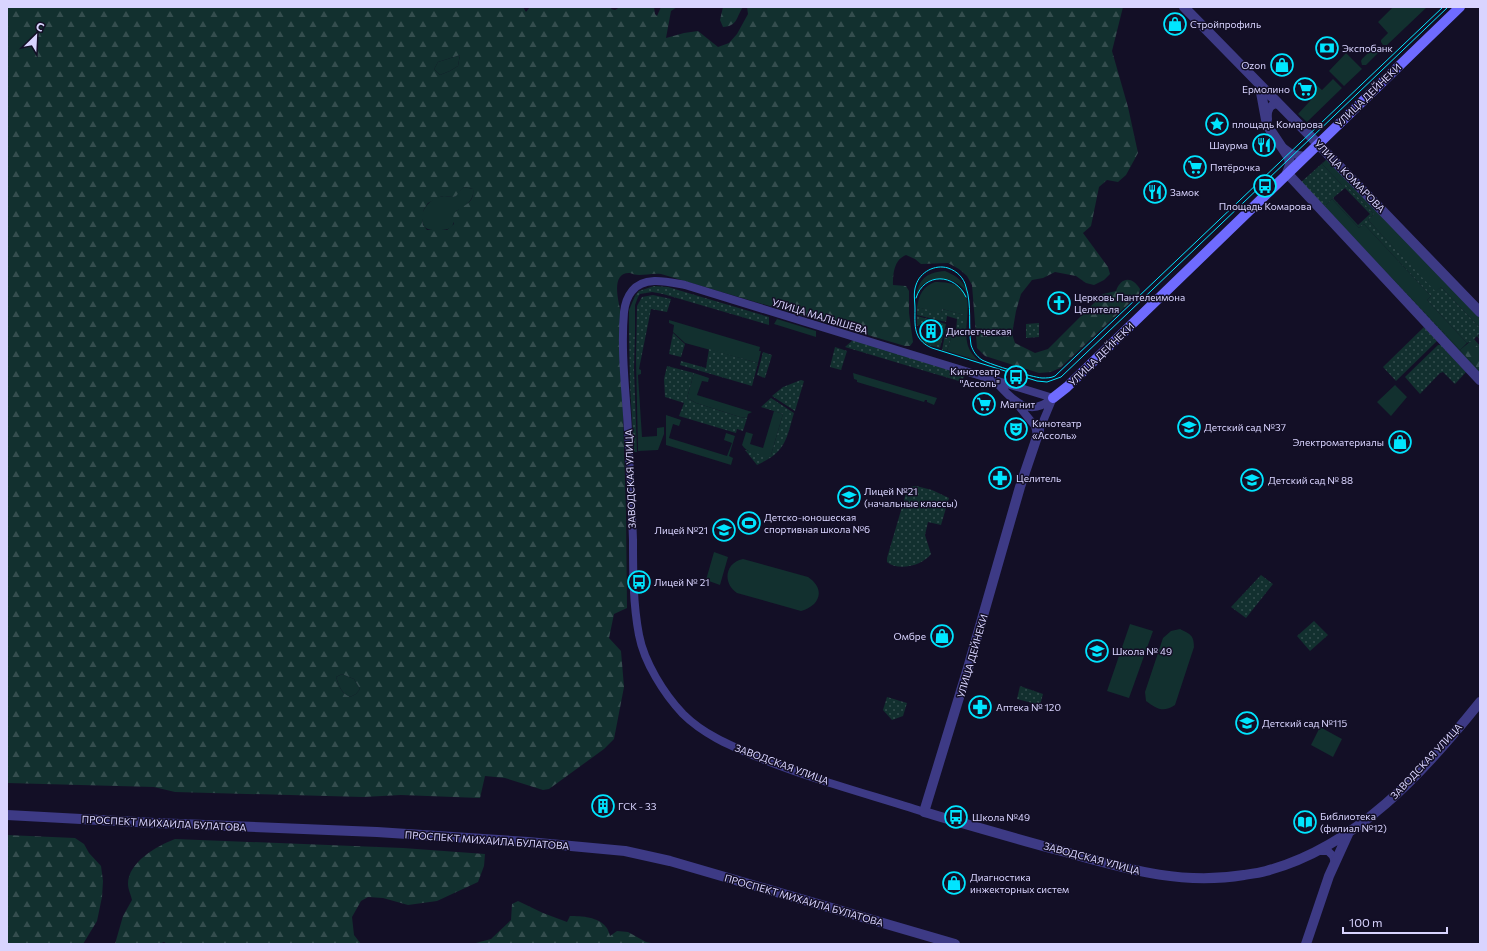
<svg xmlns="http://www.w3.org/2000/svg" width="1487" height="951" font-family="Commissioner,sans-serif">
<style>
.green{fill:#12302f}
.forest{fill:url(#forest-firs);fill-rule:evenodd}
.park{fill:url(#park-dots);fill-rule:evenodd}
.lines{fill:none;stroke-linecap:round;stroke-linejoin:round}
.minor{stroke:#3d3a85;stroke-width:8}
.tertiary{stroke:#3d3a85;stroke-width:10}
.secondary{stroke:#6f6bff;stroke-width:10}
.tram{stroke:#00e5ff;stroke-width:1}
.labels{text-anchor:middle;stroke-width:3;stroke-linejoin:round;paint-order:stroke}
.poi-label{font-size:10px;fill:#d9d4ff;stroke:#130f26;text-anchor:start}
.street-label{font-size:10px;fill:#d9d4ff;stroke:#130f26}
</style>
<defs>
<pattern id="forest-firs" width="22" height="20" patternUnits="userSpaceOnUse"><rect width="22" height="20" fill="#12302f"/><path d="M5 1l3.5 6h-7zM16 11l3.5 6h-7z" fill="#344d4e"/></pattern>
<pattern id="park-dots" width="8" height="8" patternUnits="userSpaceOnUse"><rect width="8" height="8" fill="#12302f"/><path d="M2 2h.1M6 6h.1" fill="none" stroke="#344d4e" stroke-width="1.8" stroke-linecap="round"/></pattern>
</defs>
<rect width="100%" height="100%" fill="#130f26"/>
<path class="green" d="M1393 7H1427L1387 45H1383L1381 42V40L1388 33 1378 22Z
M1377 46 1380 49 1379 52 1366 65H1362L1361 61 1362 59 1374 47Z
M1346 53 1362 69 1344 86 1329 71Z
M460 55 458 66 450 71 440 75 434 69 438 62Z
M1333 79 1342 88 1307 122 1298 114 1310 101 1314 96 1312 89 1316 85 1322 90Z
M1328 158 1480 317V328L1441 287 1435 292 1368 220 1374 214 1346 185H1342L1322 164Z
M464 187 473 189C475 200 465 207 456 211 454 226 453 231 436 230 431 230 425 230 423 224 418 211 431 197 444 196 447 196 450 197 453 197 457 196 461 189 464 187Z
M1332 199 1359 228 1364 224 1431 296 1427 300 1467 343 1460 350 1324 207Z
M945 271C957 276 965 282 968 295 966 292 965 289 962 287 953 278 934 275 924 284 920 287 918 293 916 298 918 279 927 272 945 271Z
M935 282C986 281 960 320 968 346 970 352 974 356 979 361L947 351 951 338 961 336 964 315 942 309 941 314 917 307C919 295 923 286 935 282Z
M635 296 638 297 635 305V332H629V310Z
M777 319 816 331V337L774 324Z
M669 320 760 347 759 351H761L758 363 685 343 673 332 674 325 669 323Z
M636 359H641L639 369 641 370V374L638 375 642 437 657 436V428L664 427V434L658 450 638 451Z
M694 373 709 378 708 382 702 381 697 395 752 412 748 414 747 418 740 417 696 403 687 398Z
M853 373 937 398 934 405 927 402V400H925L924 402 857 382V380L854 379Z
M1395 385 1407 397 1391 416 1377 402Z
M774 411 783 414 771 455C760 456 748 454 742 445L746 432 753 434 750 444 763 448Z
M666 415 681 420 679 426 673 424 669 438 727 456 732 443 724 440 726 433 735 436 729 456 733 458 731 465 666 445Z
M714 552 728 557 720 585 706 580Z
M743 559 808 577C826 589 820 606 801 611L737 593C723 584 724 563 743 559Z
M1130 624 1153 631 1129 698 1107 691Z
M1180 629C1190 634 1194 635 1194 647L1175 705C1163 713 1157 709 1146 701L1145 692 1163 638 1171 631Z
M342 674 354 679 360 689 356 694 350 697C341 693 339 686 336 677Z
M1320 727 1342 739 1333 757 1311 745Z"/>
<path class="forest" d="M7 7H523L526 12 530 7H612L611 9 615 10 620 7H654L655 14 657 16 661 7H677L671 11 666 38 684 33 698 31 718 47 729 43 737 34 748 14 747 7H1123L1112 51 1128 107 1138 153 1126 175 1118 182 1107 180 1099 187 1091 226 1083 233 1108 267 1110 274 1104 280 1094 285 1086 283 1076 276 1055 272 1043 278 1032 280 1021 294 1016 311 1012 334 1015 343 1035 353 1048 349 1103 294 1116 291C1121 277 1132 276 1140 289L1139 294 1060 368 1051 372 1039 373 985 356 977 348 972 285 967 276 959 269 948 263 921 264 915 259 906 255C894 260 893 273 893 285L906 286 909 291V313L913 342 910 346H905L661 274C653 273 646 275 639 275 636 275 633 274 630 273 611 272 618 299 620 309L626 514 627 608 614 614 609 638 621 651 624 687 614 739 604 749 549 789 543 790 505 778 485 776 480 798 401 795 363 797 175 792 154 787 7 783ZM460 55 458 66 450 71 440 75 434 69 438 62ZM464 187 473 189C475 205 461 205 453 214L454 224 447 230H427L423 225 422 219 424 209 428 203 442 196 453 197 456 196ZM342 674 354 679 360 689 356 694 350 697C341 693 339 686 336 677Z
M723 7H743C736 17 738 26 723 27L720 20Z
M1472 340 1480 349V371L1460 350Z
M7 835 75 838 84 844 89 853 101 866 103 881 102 897 97 921 83 944H7Z
M175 839 403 848 485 854 484 866 478 882 437 901 408 905 383 898 368 897 361 901 352 917 354 935 361 944H167L164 942 159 944H115L123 916 132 900C131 895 128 889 128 884 128 862 157 846 175 839Z
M518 901 543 913 567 922 570 916C581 916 599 917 606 927 608 929 609 933 610 936L617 931 628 932 646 942 656 944H472L491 939 511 920 512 904Z"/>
<path class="park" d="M1328 158 1322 164 1342 185H1346L1374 214 1368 220 1435 291 1441 287 1480 328V333L1478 335 1480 340 1477 336 1474 339 1480 346V349L1472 341 1467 343 1427 300 1431 296 1364 224 1359 228 1332 199 1324 207 1480 371V374L1299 184ZM1345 188 1370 214 1358 225 1333 198Z
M654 286 668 287 769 317V325L663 294 652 292 640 294 638 297 635 296 639 291Z
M653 295 671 299 667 312 651 309 641 359H636L637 306 642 297Z
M917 307 941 313 942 309 965 315 961 336 951 338 947 351 942 350 946 329 956 331 957 319 947 316 946 322 917 315Z
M917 316 946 324 940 348C932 346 923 345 920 337L937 341 940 325 924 321 923 323 917 326Z
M1039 323V337L1026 338V324Z
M1424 327 1437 341 1396 381 1383 367Z
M629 332H635L634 368 637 452H634L630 385Z
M673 333 685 344 681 357 669 354Z
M853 340 965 374 962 382 845 347Z
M1438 345H1441L1466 372 1455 384 1443 372 1440 373 1420 394 1405 377Z
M835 347 847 351 841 370 830 367Z
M709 349 758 363 752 386 680 365 681 361 706 368Z
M763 352 772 355 765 378 757 375Z
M667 366 694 373 687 398 696 403 740 417 747 418 743 431 737 429 736 433 679 416 684 403 665 397 664 379Z
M801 380 804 381 795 411 772 396 783 387Z
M771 398 794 413C786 440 786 452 757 465L745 450 762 455H771L783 414 761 407Z
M916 486 932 490 949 498 941 525 928 522 925 535 931 554C923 565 899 572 887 562V558L907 490 910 487Z
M1261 575 1273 584 1246 618 1231 607Z
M1314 621 1328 635 1310 651 1297 636Z
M1020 686 1043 694 1040 705 1017 699Z
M887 697 907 703 903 716 892 720 883 710Z"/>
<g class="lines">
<path class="minor" d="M1268 119C1267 111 1270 102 1279 105
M1284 148 1292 154 1305 156
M996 382C1013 400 1028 419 1053 398
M1017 404 1035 426 1037 435
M1039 431 1052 400
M924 812C868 794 810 779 755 756 729 745 703 734 683 714 664 694 644 662 639 635 633 604 633 571 633 540 632 511 630 482 629 453 628 406 620 359 624 312 625 304 627 297 632 291 644 275 669 282 685 285L1053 398
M1318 851H1328L1333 856 1335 863"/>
<path class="tertiary" d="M1184 7 1318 144 1480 312
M1260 87 1267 125 1289 158 1290 165 1287 173 1480 380
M1039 431 1020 487 968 668 924 812C969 825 1013 838 1058 850 1121 867 1177 886 1244 875 1251 874 1259 873 1266 871 1356 847 1424 772 1480 702
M7 815 155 823 377 832 528 842 625 851 670 861 955 944
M1306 944 1329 876 1349 832"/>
<path class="secondary" d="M1053 398 1067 387 1460 7"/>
<path class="tram" d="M1443 7 1055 376C1051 378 1047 378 1042 378 1031 377 992 365 982 360 976 356 973 351 971 345 968 326 972 305 966 287 964 278 957 271 948 268 935 264 920 272 916 285 913 293 915 301 915 309 915 318 914 328 918 336 921 342 927 346 932 348L1037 381 1047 382 1061 377 1448 7
M916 298C924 272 955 273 966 297"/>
</g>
<defs>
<g id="shop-ring" transform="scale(1.15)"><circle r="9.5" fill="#130f26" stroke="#00e5ff" stroke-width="1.5"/><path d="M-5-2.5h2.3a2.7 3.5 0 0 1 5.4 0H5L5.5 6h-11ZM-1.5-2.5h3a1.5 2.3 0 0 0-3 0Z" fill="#00e5ff"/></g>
<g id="bank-ring" transform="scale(1.15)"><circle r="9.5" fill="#130f26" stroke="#00e5ff" stroke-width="1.5"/><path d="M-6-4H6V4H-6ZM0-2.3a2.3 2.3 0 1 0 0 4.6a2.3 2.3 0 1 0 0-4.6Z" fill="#00e5ff"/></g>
<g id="supermarket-ring" transform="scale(1.15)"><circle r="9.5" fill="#130f26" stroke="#00e5ff" stroke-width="1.5"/><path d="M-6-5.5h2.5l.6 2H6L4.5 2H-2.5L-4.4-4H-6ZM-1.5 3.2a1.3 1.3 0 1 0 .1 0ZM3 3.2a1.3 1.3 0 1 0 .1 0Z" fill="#00e5ff"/></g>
<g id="sight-ring" transform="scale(1.15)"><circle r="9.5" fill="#130f26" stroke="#00e5ff" stroke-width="1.5"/><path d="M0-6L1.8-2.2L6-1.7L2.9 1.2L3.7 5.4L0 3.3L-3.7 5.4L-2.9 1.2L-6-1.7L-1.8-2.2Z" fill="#00e5ff"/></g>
<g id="restaurant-ring" transform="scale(1.15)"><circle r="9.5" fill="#130f26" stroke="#00e5ff" stroke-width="1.5"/><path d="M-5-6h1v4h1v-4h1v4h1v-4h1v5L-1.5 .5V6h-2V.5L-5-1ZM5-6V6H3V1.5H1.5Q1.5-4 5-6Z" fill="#00e5ff"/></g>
<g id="bus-ring" transform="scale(1.15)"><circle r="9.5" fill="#130f26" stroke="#00e5ff" stroke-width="1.5"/><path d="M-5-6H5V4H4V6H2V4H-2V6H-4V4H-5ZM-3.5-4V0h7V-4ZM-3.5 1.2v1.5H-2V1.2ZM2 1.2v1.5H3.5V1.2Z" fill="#00e5ff"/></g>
<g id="church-ring" transform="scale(1.15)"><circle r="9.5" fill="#130f26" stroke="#00e5ff" stroke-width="1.5"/><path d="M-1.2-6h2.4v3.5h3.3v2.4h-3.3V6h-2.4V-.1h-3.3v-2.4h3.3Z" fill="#00e5ff"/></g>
<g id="building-ring" transform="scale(1.15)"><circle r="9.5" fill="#130f26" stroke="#00e5ff" stroke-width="1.5"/><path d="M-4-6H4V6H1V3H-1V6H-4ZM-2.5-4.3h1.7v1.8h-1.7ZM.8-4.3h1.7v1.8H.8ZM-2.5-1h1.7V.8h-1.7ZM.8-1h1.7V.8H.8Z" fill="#00e5ff"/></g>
<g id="school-ring" transform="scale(1.15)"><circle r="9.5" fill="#130f26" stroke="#00e5ff" stroke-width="1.5"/><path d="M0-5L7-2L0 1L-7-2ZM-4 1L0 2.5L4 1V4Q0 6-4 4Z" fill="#00e5ff"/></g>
<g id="theatre-ring" transform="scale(1.15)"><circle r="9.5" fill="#130f26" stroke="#00e5ff" stroke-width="1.5"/><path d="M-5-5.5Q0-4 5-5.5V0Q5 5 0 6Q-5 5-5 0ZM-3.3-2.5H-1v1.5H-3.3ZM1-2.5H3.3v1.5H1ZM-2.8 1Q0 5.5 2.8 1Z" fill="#00e5ff"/></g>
<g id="pharmacy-ring" transform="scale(1.15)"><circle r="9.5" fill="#130f26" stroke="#00e5ff" stroke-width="1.5"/><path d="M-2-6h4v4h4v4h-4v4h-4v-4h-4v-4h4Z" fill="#00e5ff"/></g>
<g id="stadium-ring" transform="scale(1.15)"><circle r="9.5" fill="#130f26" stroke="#00e5ff" stroke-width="1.5"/><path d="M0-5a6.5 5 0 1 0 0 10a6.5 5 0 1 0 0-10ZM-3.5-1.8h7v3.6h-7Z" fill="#00e5ff"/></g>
<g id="library-ring" transform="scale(1.15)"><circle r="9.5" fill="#130f26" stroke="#00e5ff" stroke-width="1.5"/><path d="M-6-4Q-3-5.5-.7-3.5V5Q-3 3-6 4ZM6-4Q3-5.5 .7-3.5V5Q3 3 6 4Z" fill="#00e5ff"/></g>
</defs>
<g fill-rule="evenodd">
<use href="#shop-ring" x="1175" y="24"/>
<use href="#bank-ring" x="1327" y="48"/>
<use href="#shop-ring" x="1282" y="65"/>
<use href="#supermarket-ring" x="1305" y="89"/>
<use href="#sight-ring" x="1217" y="124"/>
<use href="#restaurant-ring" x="1264" y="145"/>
<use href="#supermarket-ring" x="1195" y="167"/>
<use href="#bus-ring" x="1265" y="186"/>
<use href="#restaurant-ring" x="1155" y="192"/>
<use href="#church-ring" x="1059" y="303"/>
<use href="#building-ring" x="931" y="331"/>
<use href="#bus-ring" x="1016" y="377"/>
<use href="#supermarket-ring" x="984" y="404"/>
<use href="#school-ring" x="1189" y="427"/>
<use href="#theatre-ring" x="1016" y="429"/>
<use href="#shop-ring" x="1400" y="442"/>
<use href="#pharmacy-ring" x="1000" y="478"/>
<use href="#school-ring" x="1252" y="480"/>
<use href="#school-ring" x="849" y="497"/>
<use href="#stadium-ring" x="749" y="523"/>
<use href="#school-ring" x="724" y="530"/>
<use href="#bus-ring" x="639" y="582"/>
<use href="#shop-ring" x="942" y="636"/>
<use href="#school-ring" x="1097" y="651"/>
<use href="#pharmacy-ring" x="980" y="707"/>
<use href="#school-ring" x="1247" y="723"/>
<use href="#building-ring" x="603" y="806"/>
<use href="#bus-ring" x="956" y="817"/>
<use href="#library-ring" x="1305" y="822"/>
<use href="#shop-ring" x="954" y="883"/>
</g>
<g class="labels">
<g class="poi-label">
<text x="1190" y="28">Стройпрофиль</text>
<text x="1342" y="52">Экспобанк</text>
<text x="1266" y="69" text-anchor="end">Ozon</text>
<text x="1290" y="93" text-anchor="end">Ермолино</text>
<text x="1232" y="128">площадь Комарова</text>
<text x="1248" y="149" text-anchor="end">Шаурма</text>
<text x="1210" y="171">Пятёрочка</text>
<text x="1170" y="196">Замок</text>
<text x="1265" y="210" text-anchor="middle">Площадь Комарова</text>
<text x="1074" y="301">Церковь Пантелеимона<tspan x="1074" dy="12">Целителя</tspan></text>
<text x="946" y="335">Диспетческая</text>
<text x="1000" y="375" text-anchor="end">Кинотеатр<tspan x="1000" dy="12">"Ассоль"</tspan></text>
<text x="1000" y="408">Магнит</text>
<text x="1032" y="427">Кинотеатр<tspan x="1032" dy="12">«Ассоль»</tspan></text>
<text x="1204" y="431">Детский сад №37</text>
<text x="1384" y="446" text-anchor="end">Электроматериалы</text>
<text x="1016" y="482">Целитель</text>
<text x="1268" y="484">Детский сад № 88</text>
<text x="864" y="495">Лицей №21<tspan x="864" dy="12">(начальные классы)</tspan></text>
<text x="764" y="521">Детско-юношеская<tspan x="764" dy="12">спортивная школа №6</tspan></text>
<text x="708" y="534" text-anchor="end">Лицей №21</text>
<text x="654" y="586">Лицей № 21</text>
<text x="926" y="640" text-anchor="end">Омбре</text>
<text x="1112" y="655">Школа № 49</text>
<text x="996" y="711">Аптека № 120</text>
<text x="1262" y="727">Детский сад №115</text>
<text x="618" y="810">ГСК - 33</text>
<text x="1320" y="820">Библиотека<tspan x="1320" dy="12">(филиал №12)</tspan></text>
<text x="972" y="821">Школа №49</text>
<text x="970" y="881">Диагностика<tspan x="970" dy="12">инжекторных систем</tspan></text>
</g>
<g class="street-label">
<text transform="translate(1368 95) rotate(-44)" y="4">УЛИЦА ДЕЙНЕКИ</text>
<text transform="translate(1350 176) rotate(46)" y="4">УЛИЦА КОМАРОВА</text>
<text transform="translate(820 316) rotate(17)" y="4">УЛИЦА МАЛЫШЕВА</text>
<text transform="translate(1101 354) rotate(-44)" y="4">УЛИЦА ДЕЙНЕКИ</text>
<text transform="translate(630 479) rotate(-92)" y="4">ЗАВОДСКАЯ УЛИЦА</text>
<text transform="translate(972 656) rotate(-74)" y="4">УЛИЦА ДЕЙНЕКИ</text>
<text transform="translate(1426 761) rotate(-47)" y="4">ЗАВОДСКАЯ УЛИЦА</text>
<text transform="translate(782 764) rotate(20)" y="4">ЗАВОДСКАЯ УЛИЦА</text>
<text transform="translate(164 823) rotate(3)" y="4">ПРОСПЕКТ МИХАИЛА БУЛАТОВА</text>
<text transform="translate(487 840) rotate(4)" y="4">ПРОСПЕКТ МИХАИЛА БУЛАТОВА</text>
<text transform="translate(1092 858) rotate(15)" y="4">ЗАВОДСКАЯ УЛИЦА</text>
<text transform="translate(804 900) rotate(16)" y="4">ПРОСПЕКТ МИХАИЛА БУЛАТОВА</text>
</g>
</g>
<rect width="1487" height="951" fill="none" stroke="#d9d4ff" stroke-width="16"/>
<g transform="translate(36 36) rotate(24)" stroke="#130f26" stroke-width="3" paint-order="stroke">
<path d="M0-3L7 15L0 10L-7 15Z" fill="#d9d4ff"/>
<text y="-6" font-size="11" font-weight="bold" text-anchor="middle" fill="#d9d4ff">С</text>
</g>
<path d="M1343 927v6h104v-6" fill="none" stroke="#d9d4ff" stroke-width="2"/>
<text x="1349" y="927" font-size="12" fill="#d9d4ff" stroke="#130f26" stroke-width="3" paint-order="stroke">100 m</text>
</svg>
